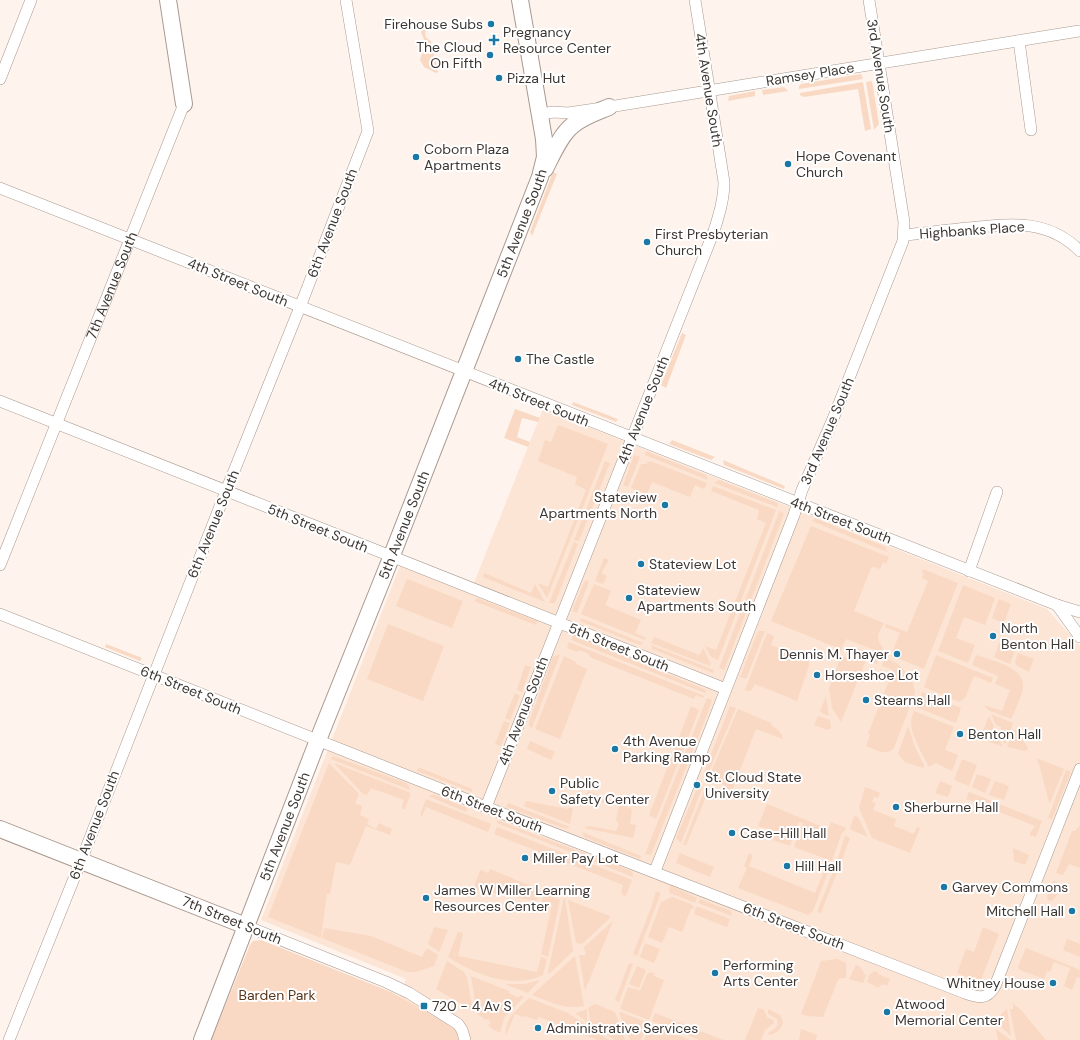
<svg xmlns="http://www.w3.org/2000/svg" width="1080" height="1040" font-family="'DM Sans',sans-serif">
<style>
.built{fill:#fce5d5}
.green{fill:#f9d9c3}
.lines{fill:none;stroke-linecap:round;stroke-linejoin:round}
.street-casing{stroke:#a9998f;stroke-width:12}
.secondary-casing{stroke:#a9998f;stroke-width:18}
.street{stroke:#fff;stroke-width:11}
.secondary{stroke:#fff;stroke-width:16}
.poi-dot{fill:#1b78a5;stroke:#fff;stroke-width:1.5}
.labels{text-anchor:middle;stroke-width:4;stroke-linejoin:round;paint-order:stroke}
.poi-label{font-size:14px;fill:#3d3733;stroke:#fff;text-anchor:start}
.street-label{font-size:14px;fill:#3d3733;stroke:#fff}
.park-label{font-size:14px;fill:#59361c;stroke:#fff}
</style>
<rect width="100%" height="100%" fill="#fef4ed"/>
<path class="built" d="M543 409 1047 609 1080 646V1040H383L406 979 261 920 400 566 470 593Z"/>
<path class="green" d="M423 28 426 31C424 37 426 38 431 41L438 72 436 73 424 67 420 60 425 42 421 32Z
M861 74 863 79 799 89V86L801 84Z
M872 81 879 124 874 130 866 82Z
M863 82 871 129 865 131 858 89 804 97 800 95V93Z
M784 87 788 91 763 95 762 90Z
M755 91V96L728 101 729 96Z
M553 172 557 174 532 236 530 232Z
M682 333 686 335 666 388 661 385Z
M573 402 618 419 616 422 572 405Z
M515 409 540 418 538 422 522 418 517 437 530 442 528 447 504 438Z
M558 425 608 444 547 598 538 583 548 587 586 490 575 484 577 477 538 461 545 440 551 442Z
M672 440 715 457 711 460 669 444Z
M646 451 706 475 708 480 645 455Z
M634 455 640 457 628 487 623 485Z
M723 460 785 486 784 489 724 465Z
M605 461 610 463 579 541 574 540Z
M650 461 707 483 704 489 695 485 690 497 652 482 647 494 631 488 641 464H646Z
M719 480 778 503 777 507 714 483Z
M713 486 776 510 718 660 711 657 705 646 716 650 766 523 757 519 759 510 711 491Z
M780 511 784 514 724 670 719 668 779 512Z
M815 518 886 547 887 552 812 521Z
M811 526 889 557 886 564 883 562 880 569 874 567 871 568 854 611 884 623C878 635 875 637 883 648L882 653 846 639 840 652 838 648 771 621Z
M574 542 578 544 555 603H549Z
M604 558 609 560 602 572 603 574 607 576 603 584 595 581Z
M923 569 958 583 924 669 897 658 893 650 900 633 885 627 886 624 907 632 928 581 922 578 924 574 922 573Z
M484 573 531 593 535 584 545 602 483 577Z
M407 579 463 601 452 628 396 606Z
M585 580 589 582 577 613 572 611Z
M594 584 611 591 605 605 641 620 635 633 646 638 645 640 581 614Z
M963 585 995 598 985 625 964 617 956 638 975 645 968 663 938 651Z
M477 598 537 621 536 625 474 601Z
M999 599 1011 604 1004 623 992 618Z
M581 618 643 643 640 645 580 621Z
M388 624 444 646 423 701 367 679Z
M758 631H765L746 679 740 677Z
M767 633 774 636 771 645 807 659 809 661V666L797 701 755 684 752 690 748 691 745 690Z
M573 635 706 690 705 693 571 640Z
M654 637 699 655 700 654 703 648 711 664 710 666 651 643Z
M1000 641 1016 647 1010 664 994 657Z
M569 642 704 696 703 698 696 695 694 699 592 658 589 656V654L580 650 578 652 567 648Z
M106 644 142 658 140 661 105 647Z
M651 645 714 670 713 673 652 649Z
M857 648 879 657 877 664 866 660 841 722 832 708 829 688 840 659 854 654Z
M1018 653 1034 659 1029 672 1017 666 1015 662Z
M560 655 533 725 532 728 529 726V722L553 656Z
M936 655 993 678 991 683 974 676 965 698 959 702 924 687Z
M976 655C991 660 1024 667 1023 686 1023 695 1015 710 1011 719L988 710 984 705 1002 711 1010 690 995 684 998 676 972 665Z
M564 656 576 662V664L587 669 560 739 535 729Z
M885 658 897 663 904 670 913 683 915 693 894 748C886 757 875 749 866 746L870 735 868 734 893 670 882 666Z
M525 665 531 667 522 692 517 690Z
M922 692 961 708 956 723 916 707Z
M515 693 520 696 510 720 505 718Z
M826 696 829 716 820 712Z
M707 698 712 700 707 715 651 855 645 854Z
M691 706 699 710 656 819 649 815Z
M730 706 736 708 707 776 704 772Z
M738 709 771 723 772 726C778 729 782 733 783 739L756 729 730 796 728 795V789L723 784 709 777Z
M914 711 954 727 945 750 958 755 952 771 936 763 929 767C923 756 910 733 911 721 911 718 913 714 914 711Z
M991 714 1013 723 1005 745 999 733 1001 730V727L996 725Z
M818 716 830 720 831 728 828 730 814 725Z
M989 716 994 726 992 731 997 734 1003 747 980 738Z
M504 721 510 723 501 746 495 744Z
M908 726 915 747 924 765 923 768 905 762 898 754Z
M1013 730H1016L1028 748 1026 751 1007 747Z
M530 741 555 752 551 760 527 749Z
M333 756 406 783 409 786 410 790 331 759Z
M1036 758 1064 769 1050 803 1049 802 1039 764Z
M962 759 977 765 969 786 954 780Z
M329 763 359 794 355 803 362 806 360 815 369 819 367 824 376 829 379 823 392 829 390 835 366 826 350 865 336 862 330 894H327L321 938 268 917Z
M334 763 411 793 405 809H403L402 807 404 800 371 788 367 795 363 794Z
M418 767 472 789V792L417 771Z
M1066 770 1071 772 1052 819 1048 818Z
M977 774 991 779 985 793 972 787Z
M940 781 952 786 948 797 935 793Z
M995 781 1009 786 1004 800 989 795Z
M698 786H703L681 843 676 838Z
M706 786 709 790 686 845H683Z
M865 787 880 793 878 798 874 797 872 802 876 803 873 810 896 819 894 826 914 834 917 827 920 828 910 853 872 838 859 808Z
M588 791 632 809 630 824 636 825 633 838 584 828 589 826 616 831 619 824 616 820 619 806 584 799Z
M969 792 1042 821 1036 837 1030 835V833L1035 826 966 799Z
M432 795H435L468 808 466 812 428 796Z
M426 799 491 824 488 832 426 807 422 816 420 815Z
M526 801 568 809 569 808H573L570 824 524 806Z
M508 803 570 827 566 829 509 808 506 807Z
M767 804 828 829 831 822 846 828 841 835 832 861 794 847 803 823 799 822 790 846 773 840 776 832 758 826Z
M854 816 858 817 868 837 851 830 850 828Z
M497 820 631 871 633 874V877L497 823Z
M1080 825V868L1069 864 1064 874 1062 875 1056 873 1072 831H1075Z
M497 827 632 880 626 896 623 895 621 891 623 885 494 834Z
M582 832 641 856 640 859 584 837Z
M845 836 850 838 841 862 837 861Z
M1013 848 1029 855 1025 865 1014 861Z
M680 853 714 867 710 877 676 863Z
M749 853 753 855 749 866 815 893 826 866 830 867 813 911 808 915 738 888 747 868 744 866Z
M490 869 541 890 536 901 473 889 480 870 488 873Z
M834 869 838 870 821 913 817 912Z
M1053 881H1055L1059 884C1060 890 1057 898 1051 901L1048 900 1047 897Z
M670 885 697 898 695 903 670 893 669 891Z
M656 891 661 893 637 956 633 954 652 905Z
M545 892 554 895 553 897 560 900 548 957 541 954 552 905 541 902Z
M672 897 691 904 694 908 691 909 682 932 669 927 662 943 648 937 661 902Z
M564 898 565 899 573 951 549 974 548 972Z
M700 899 731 911 732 916 698 903Z
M568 900 610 916 609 919 582 944 576 943Z
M696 906 730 919 727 927 694 914Z
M613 921 585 991 579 955H586L584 947Z
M434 927 448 930 439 952 428 944Z
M983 927 999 934 981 980 977 981 957 973 966 949 974 952Z
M324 928 371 936 422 957 426 949H429L438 955 434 966 415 972H407L322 938Z
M458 932 463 933 458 956 537 972 541 957 547 959 543 975C512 990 475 974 448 957Z
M1067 939 1080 944V957L1063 950Z
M261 940 391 992 451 1026 456 1030 458 1040H211L250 945 253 941Z
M645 943 660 949 654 963 640 957Z
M1026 948 1080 970V978L1077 977 1072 990 1064 986 1070 968 1054 962 1050 972 1047 971 1044 979 1020 970 1018 967Z
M575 956 584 1006C564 1010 551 1002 532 995Z
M837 959 846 963V978H840L838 980 823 1017 807 1016 801 1014 821 961Z
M447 961 464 972 467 978 473 1011 436 989Z
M629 963 633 964 619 1002 615 1000Z
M856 965 860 967 866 976 863 983 849 979Z
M637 966 646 970 639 988 629 984Z
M875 971 878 972V974L890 979 887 986 883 984 882 986 880 985 879 988 867 982 869 975Z
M651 972 654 973V976L664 980 649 1020 620 1009 628 987 640 991 647 974Z
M471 976 509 991V993L519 998 520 995 524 997 504 1018 500 1033 492 1029 488 1025 491 1023 488 1019 486 1020 477 1014Z
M540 980 528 993 505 984H525Z
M529 998 568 1013 609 1040H597L539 1017 537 1020 524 1016 523 1017 515 1014 506 1035C504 1018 518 1009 529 998Z
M1010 1001 1020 1009 1046 1040H1016L1010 1009H1013V1004Z
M595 1004 615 1012 625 1040H615L591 1025 588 1008Z
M758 1008 764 1010 767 1017 773 1020 774 1023 765 1030 761 1040H745Z
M587 1009V1022L576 1014V1013Z
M768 1009 780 1015 783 1021C782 1029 777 1033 770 1035L768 1033C773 1030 780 1027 777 1019L768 1014Z
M1007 1009 1011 1036 1001 1027 997 1021 1002 1013Z
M621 1012 646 1022 647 1025 641 1040H630L619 1013Z
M655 1013 723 1040H699L652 1021Z
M651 1024 690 1040H691H644Z
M801 1029 817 1035 816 1040H799Z
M996 1029 1011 1040H998Z"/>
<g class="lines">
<g class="street-casing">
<g id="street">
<path d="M1019 41 1031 130"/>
<path d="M0 79 31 0"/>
<path d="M540 114 554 112 568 113 609 107 1079 31"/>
<path d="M0 188 1057 605 1080 612"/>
<path d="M904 235C925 233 947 230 968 228 1010 224 1047 218 1080 251"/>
<path d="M0 401 726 689"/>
<path id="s1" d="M0 565 184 104"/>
<path d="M969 571 997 492"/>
<path d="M1057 605 1080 637"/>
<path d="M0 614 486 807 965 993C979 998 987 1000 995 986L1080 769"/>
<path d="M486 807 714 231C719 215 724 199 724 182L695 0"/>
<path d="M655 871 794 515 802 490 833 419 903 241 904 222 869 0"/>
<path d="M246 926 386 982 409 993 458 1024 462 1030 465 1040"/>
<path d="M9 1040 81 861 226 491 300 307 368 131 346 0"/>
</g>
</g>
<g class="secondary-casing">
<g id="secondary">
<path d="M168 0 184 104"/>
<path d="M545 169C552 155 561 134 573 125 584 116 597 112 609 107"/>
<path d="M0 829 246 926"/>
<path id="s2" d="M202 1040 318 740 387 568 540 177 545 157 544 139 520 0"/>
</g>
</g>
<use href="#street" class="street"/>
<use href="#secondary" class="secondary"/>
</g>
<g class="poi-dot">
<circle cx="491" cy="24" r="4"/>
<path d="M492 34h4v4h4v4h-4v4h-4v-4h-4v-4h4z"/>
<circle cx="490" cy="55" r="4"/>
<circle cx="499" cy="78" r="4"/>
<circle cx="416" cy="157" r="4"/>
<circle cx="788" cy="164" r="4"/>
<circle cx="647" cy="242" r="4"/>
<circle cx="518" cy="359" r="4"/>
<circle cx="665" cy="505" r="4"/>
<circle cx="641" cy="564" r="4"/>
<circle cx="629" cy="598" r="4"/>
<circle cx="993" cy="636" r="4"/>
<circle cx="897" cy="654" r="4"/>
<circle cx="817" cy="675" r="4"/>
<circle cx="866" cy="700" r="4"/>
<circle cx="960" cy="734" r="4"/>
<circle cx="615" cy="749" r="4"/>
<circle cx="697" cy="785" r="4"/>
<circle cx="552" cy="791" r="4"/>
<circle cx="896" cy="807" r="4"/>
<circle cx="732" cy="833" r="4"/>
<circle cx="525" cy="858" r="4"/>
<circle cx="787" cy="866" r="4"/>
<circle cx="944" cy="887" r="4"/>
<circle cx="426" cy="898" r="4"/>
<circle cx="1072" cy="911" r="4"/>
<circle cx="715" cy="973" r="4"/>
<circle cx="1053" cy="983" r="4"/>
<rect x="420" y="1002" width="8" height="8" rx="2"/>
<circle cx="887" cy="1012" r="4"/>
<circle cx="538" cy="1028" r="4"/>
</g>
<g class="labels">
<g class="poi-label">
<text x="483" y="29" text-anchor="end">Firehouse Subs</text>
<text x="503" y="37">Pregnancy<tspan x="503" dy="16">Resource Center</tspan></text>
<text x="482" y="52" text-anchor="end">The Cloud<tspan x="482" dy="16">On Fifth</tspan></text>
<text x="507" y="83">Pizza Hut</text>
<text x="424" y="154">Coborn Plaza<tspan x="424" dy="16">Apartments</tspan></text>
<text x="796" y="161">Hope Covenant<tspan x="796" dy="16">Church</tspan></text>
<text x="655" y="239">First Presbyterian<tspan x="655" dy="16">Church</tspan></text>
<text x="526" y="364">The Castle</text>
<text x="657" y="502" text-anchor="end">Stateview<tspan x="657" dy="16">Apartments North</tspan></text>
<text x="649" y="569">Stateview Lot</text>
<text x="637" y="595">Stateview<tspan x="637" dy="16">Apartments South</tspan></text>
<text x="1001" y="633">North<tspan x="1001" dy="16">Benton Hall</tspan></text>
<text x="889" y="659" text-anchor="end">Dennis M. Thayer</text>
<text x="825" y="680">Horseshoe Lot</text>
<text x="874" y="705">Stearns Hall</text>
<text x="968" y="739">Benton Hall</text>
<text x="623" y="746">4th Avenue<tspan x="623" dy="16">Parking Ramp</tspan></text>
<text x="705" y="782">St. Cloud State<tspan x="705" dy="16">University</tspan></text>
<text x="560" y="788">Public<tspan x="560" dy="16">Safety Center</tspan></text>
<text x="904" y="812">Sherburne Hall</text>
<text x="740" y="838">Case-Hill Hall</text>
<text x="533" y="863">Miller Pay Lot</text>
<text x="795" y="871">Hill Hall</text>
<text x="952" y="892">Garvey Commons</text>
<text x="434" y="895">James W Miller Learning<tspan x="434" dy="16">Resources Center</tspan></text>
<text x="1064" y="916" text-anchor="end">Mitchell Hall</text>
<text x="723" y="970">Performing<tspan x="723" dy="16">Arts Center</tspan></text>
<text x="1045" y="988" text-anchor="end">Whitney House</text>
<text x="895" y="1009">Atwood<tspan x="895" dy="16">Memorial Center</tspan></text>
<text x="432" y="1011">720 - 4 Av S</text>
<text x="546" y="1033">Administrative Services</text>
</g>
<g class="street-label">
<text transform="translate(810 74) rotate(-9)" y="5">Ramsey Place</text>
<text transform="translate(881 76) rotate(81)" y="5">3rd Avenue South</text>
<text transform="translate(709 90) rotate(81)" y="5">4th Avenue South</text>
<text transform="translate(332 223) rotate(-69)" y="5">6th Avenue South</text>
<text dy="5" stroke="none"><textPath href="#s2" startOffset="877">5th Avenue South</textPath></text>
<text transform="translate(972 230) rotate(-4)" y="5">Highbanks Place</text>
<text transform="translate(238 282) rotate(22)" y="5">4th Street South</text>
<text dy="5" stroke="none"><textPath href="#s1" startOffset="301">7th Avenue South</textPath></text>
<text transform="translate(539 402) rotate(22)" y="5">4th Street South</text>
<text transform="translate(643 410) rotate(-68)" y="5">4th Avenue South</text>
<text transform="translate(827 431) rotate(-67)" y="5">3rd Avenue South</text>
<text transform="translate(841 520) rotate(21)" y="5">4th Street South</text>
<text transform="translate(213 524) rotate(-68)" y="5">6th Avenue South</text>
<text dy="5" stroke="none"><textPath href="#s2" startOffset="553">5th Avenue South</textPath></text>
<text transform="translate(318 528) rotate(22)" y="5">5th Street South</text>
<text transform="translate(619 647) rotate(22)" y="5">5th Street South</text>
<text transform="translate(191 690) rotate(22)" y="5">6th Street South</text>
<text transform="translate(523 711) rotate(-69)" y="5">4th Avenue South</text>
<text transform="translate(492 809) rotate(21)" y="5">6th Street South</text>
<text transform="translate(94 825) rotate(-69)" y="5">6th Avenue South</text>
<text dy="5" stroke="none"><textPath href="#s2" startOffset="229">5th Avenue South</textPath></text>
<text transform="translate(232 920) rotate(22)" y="5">7th Street South</text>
<text transform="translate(794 926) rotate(21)" y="5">6th Street South</text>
</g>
<g class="park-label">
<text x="277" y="1000">Barden Park</text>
</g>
</g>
</svg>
